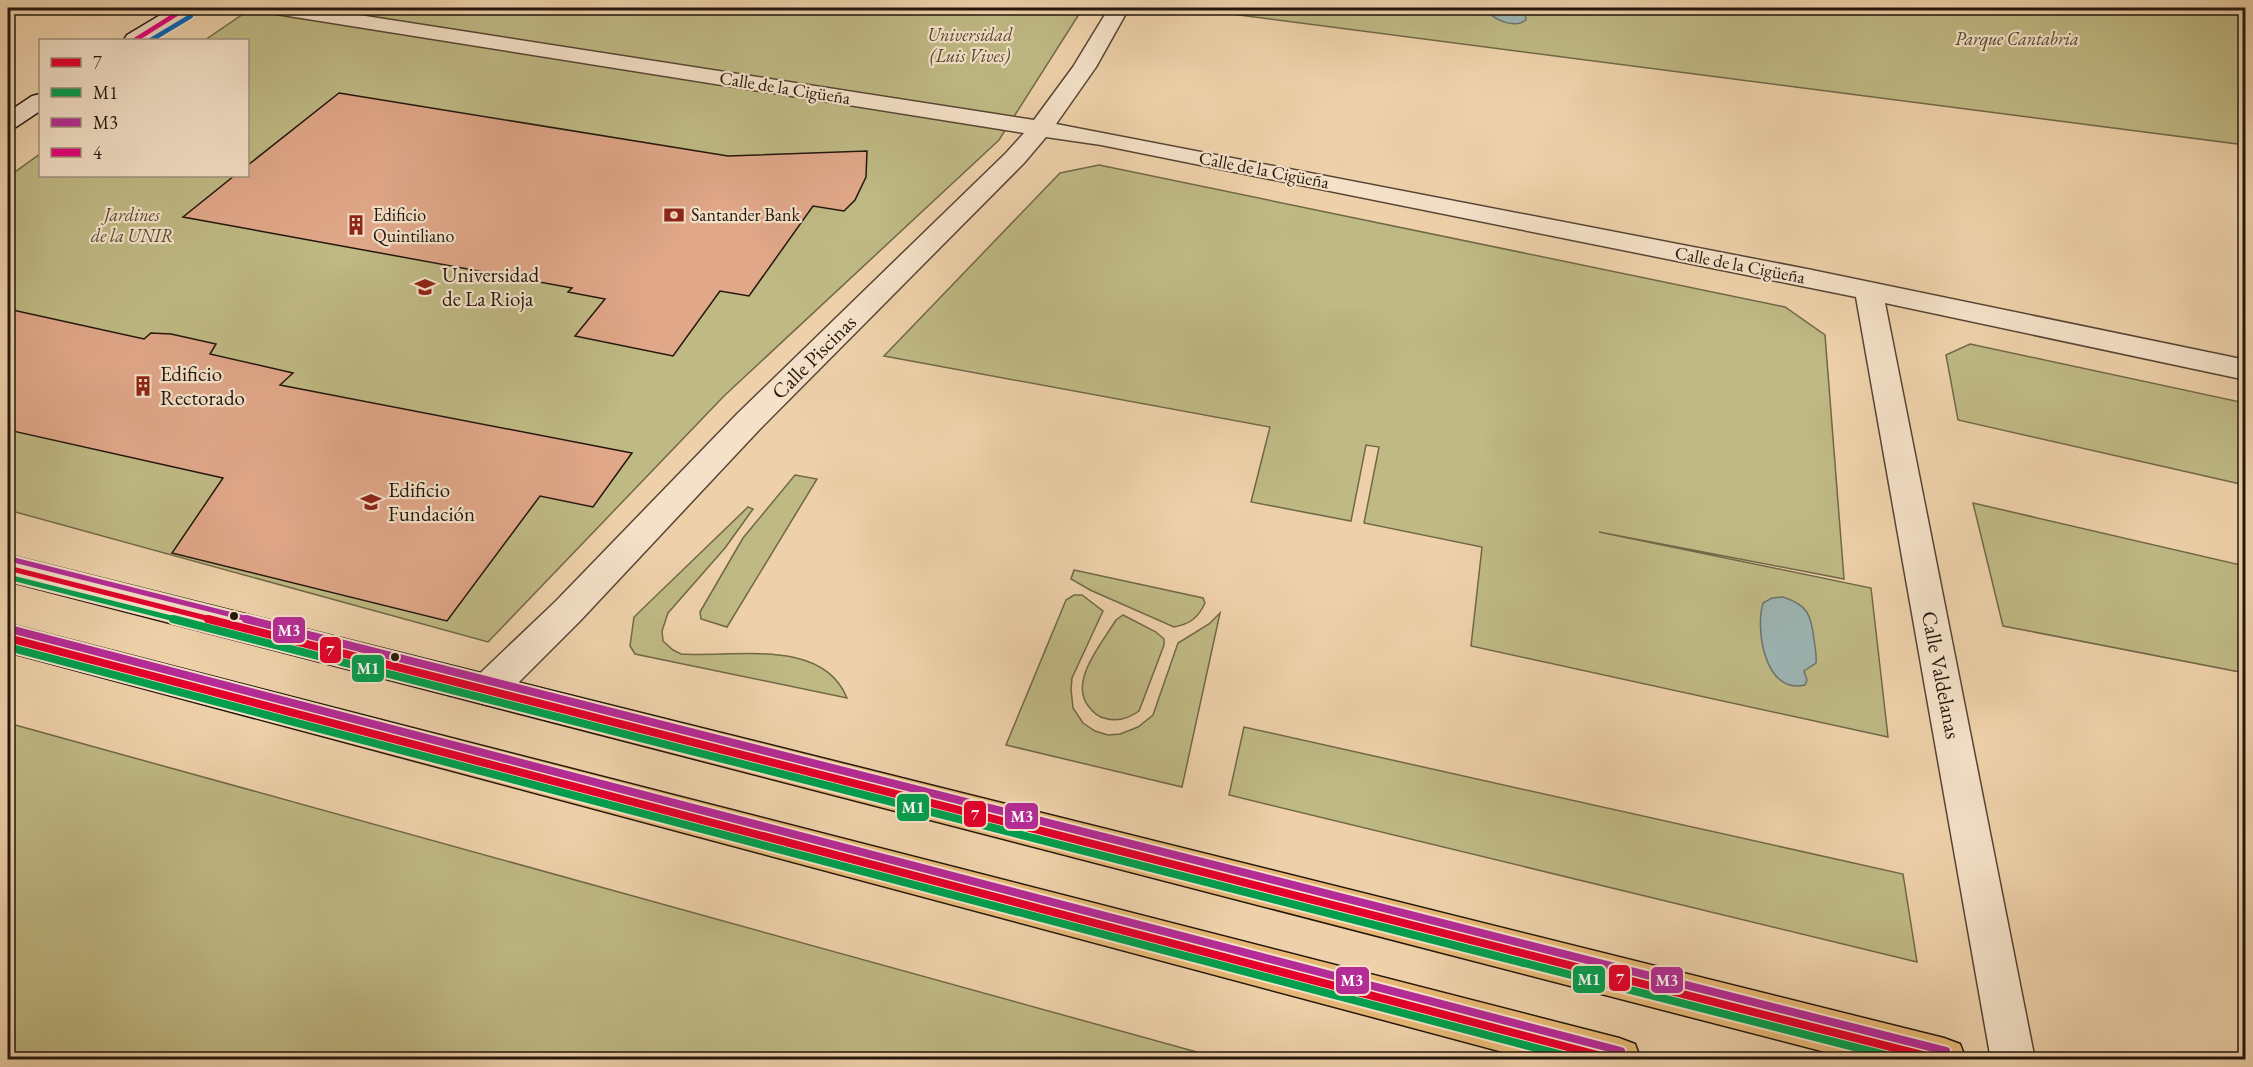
<svg xmlns="http://www.w3.org/2000/svg" width="2253" height="1067" font-family="'EB Garamond',serif">
<style>
.green{fill:#bfb984;stroke:#716848;stroke-width:1.5}
.water{fill:#9db5b3;stroke:#6c7570;stroke-width:1.5}
.building{fill:#e0a789;stroke:#23160c;stroke-width:1.5}
.lines{fill:none;stroke-linecap:round;stroke-linejoin:round}
.street-casing{stroke:#564534;stroke-width:3}
.secondary-casing{stroke:#23160c;stroke-width:3}
.primary-casing{stroke:#23160c;stroke-width:3}
.street{fill:#f4e1c8;fill-rule:evenodd}
.secondary{fill:#f4e1c8;fill-rule:evenodd}
.primary{fill:#e7b875;fill-rule:evenodd}
.bus-1-far1-casing{stroke:#f4e1c8;stroke-width:10}
.bus-1-casing{stroke:#f4e1c8;stroke-width:12}
.bus-2-far1-casing{stroke:#f4e1c8;stroke-width:10}
.bus-2-casing{stroke:#f4e1c8;stroke-width:12}
.bus-3-far1-casing{stroke:#f4e1c8;stroke-width:10}
.bus-3-casing{stroke:#f4e1c8;stroke-width:12}
.bus-4-casing{stroke:#f4e1c8;stroke-width:8}
.bus-5-casing{stroke:#f4e1c8;stroke-width:8}
.bus-1-far1{stroke:#e4002b;stroke-width:5}
.bus-1{stroke:#e4002b;stroke-width:8}
.bus-2-far1{stroke:#029f4e;stroke-width:5}
.bus-2{stroke:#029f4e;stroke-width:8}
.bus-3-far1{stroke:#b52b97;stroke-width:5}
.bus-3{stroke:#b52b97;stroke-width:8}
.bus-4{stroke:#e5007d;stroke-width:4.5}
.bus-5{stroke:#0065bd;stroke-width:4.5}
.bus-dot{fill:#23160c;stroke:#f4e1c8;stroke-width:2}
.labels{text-anchor:middle;stroke-width:4.5;stroke-linejoin:round;paint-order:stroke}
.far-park-label{font-size:18px;font-style:italic;fill:#524730;stroke:#f4e1c8}
.far-street-label{font-size:18px;fill:#23160c;stroke:#f4e1c8}
.far-poi-label{font-size:18px;fill:#23160c;stroke:#f4e1c8;text-anchor:start}
.poi-label{font-size:21px;fill:#23160c;stroke:#f4e1c8;text-anchor:start}
.street-label{font-size:21px;fill:#23160c;stroke:#f4e1c8}
.line-badge{stroke:#f4e1c8;stroke-width:2}
.badge-label{font-size:16px;text-anchor:middle;font-weight:bold;fill:#fff}
</style>
<rect width="100%" height="100%" fill="#eed1aa"/>
<filter id="stains"><feTurbulence type="fractalNoise" baseFrequency=".00333" numOctaves="4"/><feColorMatrix values="0 0 0 0 .2 0 0 0 0 .09 0 0 0 0 .02 0 0 0 .5 -.17"/></filter>
<radialGradient id="worn" r=".72"><stop offset=".6" stop-color="#630" stop-opacity="0"/><stop offset="1" stop-color="#630" stop-opacity=".3"/></radialGradient>
<path class="green" d="M252 8H1083L999 140 724 396 488 642 8 510V177L40 154V176H248V40H205Z
M1184 8H2245V146V145Z
M1099 165 1785 307 1825 335 1844 579 1599 532 1871 588 1888 737 1471 646 1482 547 1364 523 1379 447 1366 445 1351 521 1251 502 1270 427 884 356 1060 173Z
M1970 344 2245 403V485L1958 420 1946 355Z
M795 475 817 479 727 627 701 619 700 612 743 538Z
M1973 503 2245 566V673L2003 626Z
M748 507 753 509 725 548 668 613 662 631 663 641 673 650 681 654C734 658 823 637 847 698L635 654 630 646 634 617Z
M1074 570 1203 598 1205 603C1198 618 1190 624 1174 627L1090 590 1071 579Z
M1074 595H1082L1103 611 1072 678 1071 689 1073 708 1083 723 1095 731 1108 735 1120 734 1138 727 1153 715 1178 643 1209 624 1220 613 1182 787 1006 745 1066 600Z
M1123 615 1156 632 1164 639V645L1139 711C1128 719 1116 722 1104 718 1098 717 1093 712 1089 707 1068 682 1102 643 1116 620Z
M8 723 1222 1059H8Z
M1244 727 1903 874 1917 962 1229 795Z"/>
<path class="water" d="M1485 8H1519L1525 14 1526 20C1514 29 1493 20 1485 8Z
M1783 597C1808 605 1811 615 1814 639 1815 648 1817 655 1816 663L1804 671 1807 680 1805 685C1765 695 1755 630 1763 603L1772 598Z"/>
<path class="building" d="M339 93 728 156 867 151 866 177 855 200 844 211 813 206 749 296 720 291 673 356 575 336 605 299 568 292 572 288 183 217 234 176H248V165Z
M8 309 144 339 151 333 171 334 216 344 210 354 293 373 280 385 632 453 593 507 540 496 447 621 172 553 223 478 8 430Z"/>
<g class="lines">
<g class="street-casing">
<path id="street" d="M266 8H314L1034 120 1073 67 1109 8H1129L1096 67 1056 124 1807 269 2246 360V380L1885 303 2035 1060H1991L1856 297 1101 145 1046 137 1024 163 759 430 580 621 500 701 487 705 474 701 469 690 474 679 556 601 737 414 1006 153 1024 133 276 14 268 13Z"/>
</g>
<g class="secondary-casing">
<path id="secondary" d="M172 8H197L194 13 149 40H124L127 35Z
M40 94V111L16 127 8 129V112L32 96Z"/>
</g>
<g class="primary-casing">
<path id="primary" d="M8 555 1944 1038 1960 1044 1966 1060H1856L8 581Z
M8 624 1619 1038 1635 1044 1641 1060H1533L8 652Z"/>
</g>
<use href="#street" class="street"/>
<use href="#secondary" class="secondary"/>
<use href="#primary" class="primary"/>
<g class="bus-1-far1-casing">
<path id="bus-1-far1" d="M8 568 214 620"/>
</g>
<g class="bus-1-casing">
<path id="bus-1" d="M208 619 1942 1060
M8 638 1617 1060"/>
</g>
<g class="bus-2-far1-casing">
<path id="bus-2-far1" d="M8 577 179 620"/>
</g>
<g class="bus-2-casing">
<path id="bus-2" d="M173 619 1905 1060
M8 647 1582 1060"/>
</g>
<g class="bus-3-far1-casing">
<path id="bus-3-far1" d="M10 559 252 620"/>
</g>
<g class="bus-3-casing">
<path id="bus-3" d="M246 619 1946 1051
M10 629 1621 1051"/>
</g>
<g class="bus-4-casing">
<path id="bus-4" d="M135 40 186 8"/>
</g>
<g class="bus-5-casing">
<path id="bus-5" d="M151 40 191 16"/>
</g>
<use href="#bus-1-far1" class="bus-1-far1"/>
<use href="#bus-1" class="bus-1"/>
<use href="#bus-2-far1" class="bus-2-far1"/>
<use href="#bus-2" class="bus-2"/>
<use href="#bus-3-far1" class="bus-3-far1"/>
<use href="#bus-3" class="bus-3"/>
<use href="#bus-4" class="bus-4"/>
<use href="#bus-5" class="bus-5"/>
</g>
<defs>
<g id="bank-bare" transform="scale(1.62)"><path d="M-6-4H6V4H-6ZM0-2.3a2.3 2.3 0 1 0 0 4.6a2.3 2.3 0 1 0 0-4.6Z" fill="#8f2418" stroke="#f4e1c8" stroke-width="2.5" paint-order="stroke"/></g>
<g id="building-bare" transform="scale(1.62)"><path d="M-4-6H4V6H1V3H-1V6H-4ZM-2.5-4.3h1.7v1.8h-1.7ZM.8-4.3h1.7v1.8H.8ZM-2.5-1h1.7V.8h-1.7ZM.8-1h1.7V.8H.8Z" fill="#8f2418" stroke="#f4e1c8" stroke-width="2.5" paint-order="stroke"/></g>
<g id="university-bare" transform="scale(1.62)"><path d="M0-5L7-2L0 1L-7-2ZM-4 1L0 2.5L4 1V4Q0 6-4 4Z" fill="#8f2418" stroke="#f4e1c8" stroke-width="2.5" paint-order="stroke"/></g>
</defs>
<g fill-rule="evenodd">
<use href="#bank-bare" x="674" y="215"/>
<use href="#building-bare" x="356" y="225"/>
<use href="#university-bare" x="425" y="287"/>
<use href="#building-bare" x="143" y="386"/>
<use href="#university-bare" x="371" y="502"/>
</g>
<g class="bus-dot">
<circle cx="234" cy="616" r="5"/>
<circle cx="395" cy="657" r="5"/>
</g>
<g class="labels">
<g class="far-park-label">
<text x="970" y="41">Universidad<tspan x="970" dy="21">(Luis Vives)</tspan></text>
<text x="2017" y="45">Parque Cantabria</text>
<text x="132" y="221">Jardines<tspan x="132" dy="21">de la UNIR</tspan></text>
</g>
<g class="far-street-label">
<text transform="translate(785 88) rotate(9)" y="6">Calle de la Cigüeña</text>
<text transform="translate(1264 170) rotate(11)" y="6">Calle de la Cigüeña</text>
<text transform="translate(1740 265) rotate(11)" y="6">Calle de la Cigüeña</text>
</g>
<g class="far-poi-label">
<text x="373" y="221">Edificio<tspan x="373" dy="21">Quintiliano</tspan></text>
<text x="691" y="221">Santander Bank</text>
</g>
<g class="poi-label">
<text x="442" y="282">Universidad<tspan x="442" dy="24">de La Rioja</tspan></text>
<text x="160" y="381">Edificio<tspan x="160" dy="24">Rectorado</tspan></text>
<text x="388" y="497">Edificio<tspan x="388" dy="24">Fundación</tspan></text>
</g>
<g class="street-label">
<text transform="translate(814 357) rotate(-45)" y="7">Calle Piscinas</text>
<text transform="translate(1941 675) rotate(79)" y="7">Calle Valdelanas</text>
</g>
</g>
<g class="line-badge">
<rect x="272" y="616" width="34" height="28" rx="6" fill="#b52b97"/>
<rect x="319" y="636" width="23" height="28" rx="6" fill="#e4002b"/>
<rect x="351" y="654" width="34" height="29" rx="6" fill="#029f4e"/>
<rect x="896" y="793" width="34" height="29" rx="6" fill="#029f4e"/>
<rect x="963" y="800" width="24" height="28" rx="6" fill="#e4002b"/>
<rect x="1004" y="802" width="35" height="28" rx="6" fill="#b52b97"/>
<rect x="1608" y="964" width="23" height="28" rx="6" fill="#e4002b"/>
<rect x="1572" y="965" width="34" height="29" rx="6" fill="#029f4e"/>
<rect x="1650" y="966" width="34" height="28" rx="6" fill="#b52b97"/>
<rect x="1335" y="966" width="35" height="29" rx="6" fill="#b52b97"/>
</g>
<g class="badge-label">
<text x="289" y="636">M3</text>
<text x="330" y="656">7</text>
<text x="368" y="674">M1</text>
<text x="913" y="813">M1</text>
<text x="975" y="820">7</text>
<text x="1022" y="822">M3</text>
<text x="1620" y="984">7</text>
<text x="1589" y="985">M1</text>
<text x="1667" y="986">M3</text>
<text x="1352" y="986">M3</text>
</g>
<rect width="2253" height="1067" fill="none" stroke="#eed1aa" stroke-width="30"/>
<rect x="9" y="9" width="2235" height="1049" fill="none" stroke="#23160c" stroke-width="3"/>
<rect x="15" y="15" width="2223" height="1037" fill="none" stroke="#23160c" stroke-width="1.5"/>
<rect x="39" y="39" width="210" height="138" fill="#f4e1c8" stroke="#a0907d" stroke-width="1.5"/>
<rect x="51" y="58" width="30" height="9" fill="#e4002b" stroke="#a0907d" stroke-width="1.5"/>
<text x="93" y="69" font-size="18" fill="#23160c">7</text>
<rect x="51" y="88" width="30" height="9" fill="#029f4e" stroke="#a0907d" stroke-width="1.5"/>
<text x="93" y="99" font-size="18" fill="#23160c">M1</text>
<rect x="51" y="118" width="30" height="9" fill="#b52b97" stroke="#a0907d" stroke-width="1.5"/>
<text x="93" y="129" font-size="18" fill="#23160c">M3</text>
<rect x="51" y="148" width="30" height="9" fill="#e5007d" stroke="#a0907d" stroke-width="1.5"/>
<text x="93" y="159" font-size="18" fill="#23160c">4</text>
<rect width="100%" height="100%" filter="url(#stains)"/>
<rect width="100%" height="100%" fill="url(#worn)"/>
</svg>
